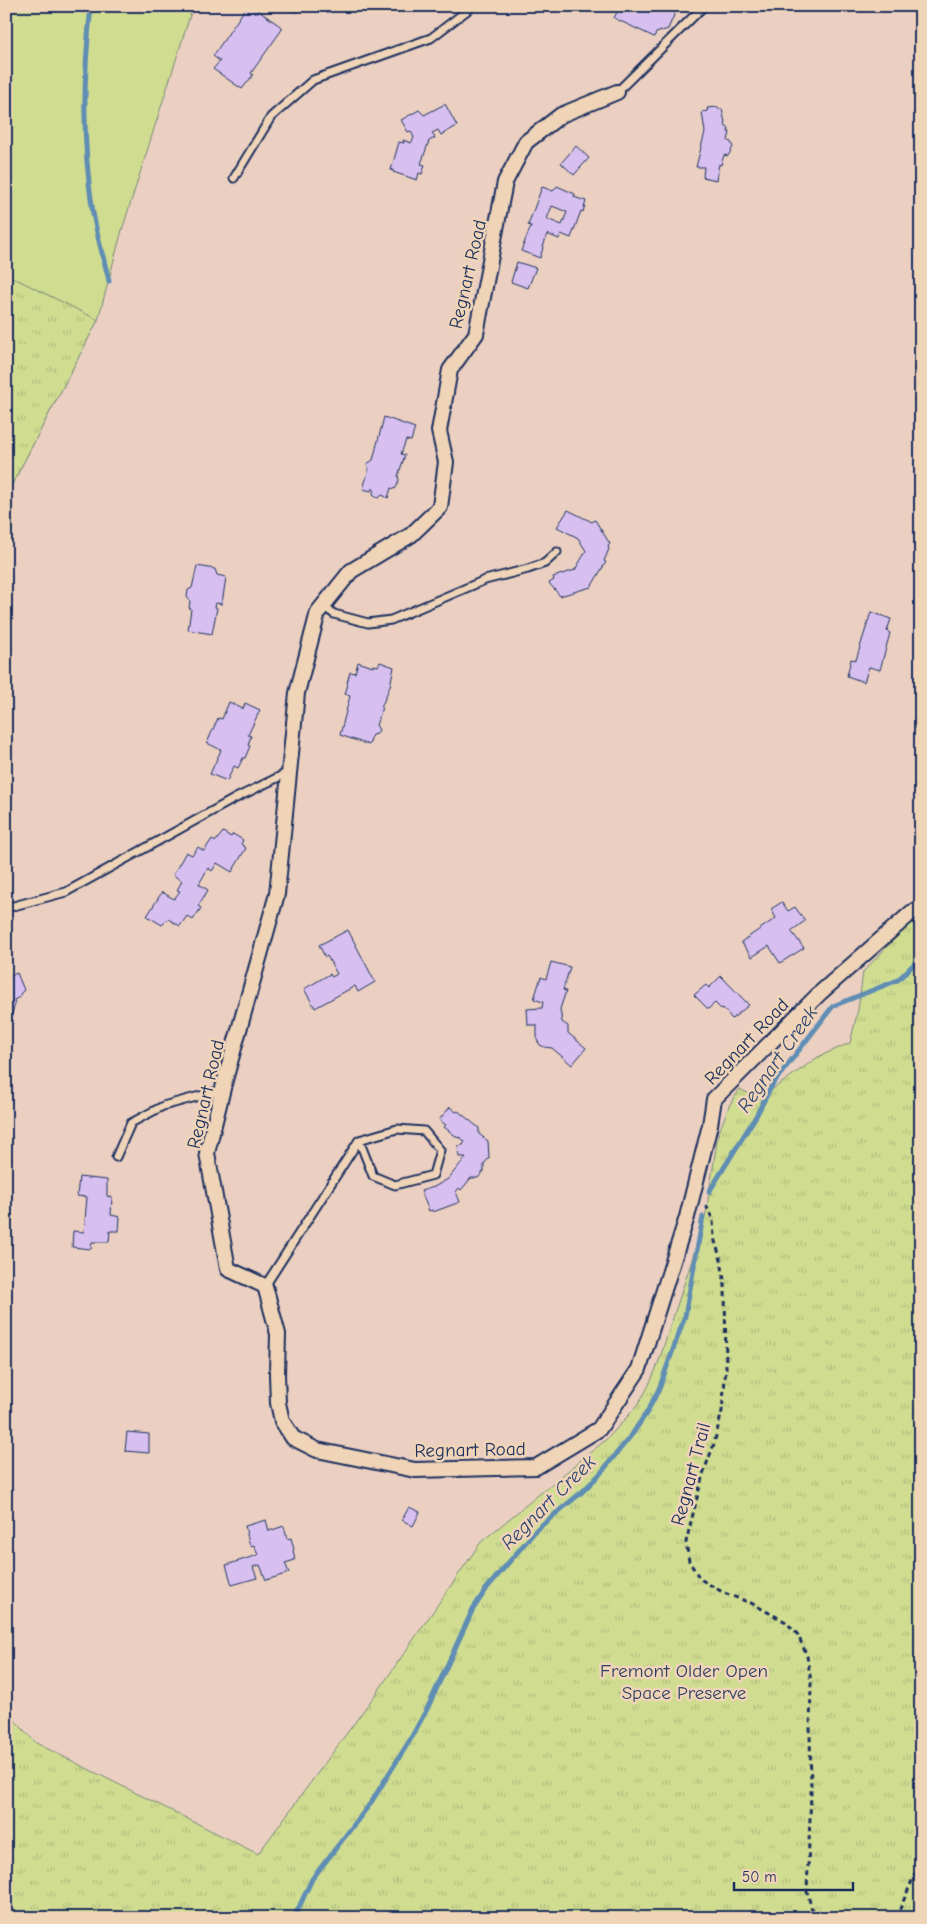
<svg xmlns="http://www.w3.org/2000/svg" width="927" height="1924" font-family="'Comic Neue',sans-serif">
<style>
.green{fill:#d0dd90;stroke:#768677}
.park{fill:url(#park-tufts);stroke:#768677}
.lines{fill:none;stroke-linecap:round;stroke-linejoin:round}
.stream{stroke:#5f8db4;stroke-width:5}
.building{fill:#d7c0ef;stroke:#1b2f5e;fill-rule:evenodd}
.lane-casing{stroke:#1b2f5e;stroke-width:11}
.street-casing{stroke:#1b2f5e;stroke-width:18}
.path{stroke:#1b2f5e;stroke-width:3;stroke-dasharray:5 4;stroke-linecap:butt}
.lane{stroke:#f0d4b7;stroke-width:7}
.street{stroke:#f0d4b7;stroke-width:14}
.labels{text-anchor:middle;stroke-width:5;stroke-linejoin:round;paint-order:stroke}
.street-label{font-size:19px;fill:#1b2f5e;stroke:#f0d4b7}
.park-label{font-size:19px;fill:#2d4063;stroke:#f0d4b7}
.water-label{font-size:20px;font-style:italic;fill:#2c4673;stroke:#f0d4b7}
</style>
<defs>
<pattern id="park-tufts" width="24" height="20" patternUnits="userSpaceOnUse" patternTransform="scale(1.25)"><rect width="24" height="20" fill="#d0dd90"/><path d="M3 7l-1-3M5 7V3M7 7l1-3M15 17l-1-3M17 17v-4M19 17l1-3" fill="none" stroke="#b2be7f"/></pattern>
</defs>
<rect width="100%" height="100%" fill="#ebd0c2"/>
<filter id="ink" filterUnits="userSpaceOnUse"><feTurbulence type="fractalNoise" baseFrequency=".02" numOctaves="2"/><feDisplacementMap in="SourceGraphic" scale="10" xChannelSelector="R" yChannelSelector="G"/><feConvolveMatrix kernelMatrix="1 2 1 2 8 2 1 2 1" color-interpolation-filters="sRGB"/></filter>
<g filter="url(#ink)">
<path class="green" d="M6 6H193L122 230 98 320 6 496Z"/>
<path class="park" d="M6 274 98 320 6 496Z
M921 917V1918H6V1711L36 1743 258 1854 378 1691 481 1542 608 1438 637 1406 648 1387 658 1364 690 1266 706 1213 718 1135 729 1106 740 1089 759 1099 818 1057 850 1043 858 1010 863 972 905 928Z"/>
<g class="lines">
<path class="stream" d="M91 6C83 78 82 142 93 213 97 236 104 259 109 281
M709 1192 756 1116 772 1085 833 1006 898 980 921 957
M294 1918 312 1879 370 1804 410 1740 428 1707 473 1609 487 1588 537 1529 582 1492 600 1474 633 1433 647 1412 659 1389 685 1316 703 1217"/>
</g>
<path class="building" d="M247 6 256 10V9L283 28 251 73 253 75 242 89 213 69 220 61 213 56Z
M281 6H299L297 12 280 9Z
M620 6H646L649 8 650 6H678L668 29 656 33 654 37 614 18Z
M445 104 457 126 441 135 438 130 432 133 435 138 429 141 421 164 425 165 422 174 419 173 417 180 393 172 394 171 391 170 399 142 404 143 403 140 411 143 414 138 411 131 408 132 401 120 419 110 424 115Z
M718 107V109H722L726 127 729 128 728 132H730L728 141 731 142 733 147 728 156 724 155 721 165 719 164 716 180 703 177 704 167H696L705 132 702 112 708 111 707 108Z
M576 146 589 158 574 175 561 163Z
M557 186 575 194 574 197 586 201 583 212 581 211 571 238 561 234 559 239 547 234 540 258 521 251 531 226 528 225 542 187 553 191ZM552 206 567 212 562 225 547 219Z
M517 262 536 268 528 288 511 282Z
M384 417 415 428 411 441 406 440 401 454 405 455 398 476 399 480 397 486 395 489 391 488 388 498 382 495 379 498 374 496 373 493 374 489H372L371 491 363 489 369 469 367 464 373 460Z
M568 510 592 522 595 520 610 544 608 546 609 549 604 561 606 562 591 587 560 596 549 583 554 580 553 577 575 570 586 551 578 538 557 527Z
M197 566 215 569 217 575 226 577 222 604 216 603 215 607 217 608 212 634 188 630 191 609 189 608 190 601 187 597 188 590 192 588Z
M871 612 891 619 887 631 890 633 880 670 869 667 864 682 847 676 851 659 856 660Z
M358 662 373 667V665L378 666 380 662 394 667 390 686 381 708 382 709 376 725 379 730 377 734 372 735 369 745 340 735 350 696 345 694 348 684 347 683 350 672 355 673Z
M229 702 243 709 245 703 260 710 248 735 251 736 248 745 250 746 245 758H243L238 768 234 766 227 781 210 774 221 750 207 743 218 718 222 719Z
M223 832 231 837 233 834 243 840 241 844 246 848 232 872 217 863 212 871 208 868 199 884 208 890 198 906 201 908 193 920 187 916 180 926 168 919 162 925 147 916 162 892 174 899 180 891 177 890 182 881 173 875 186 852 192 855 198 847 204 851 212 839 215 842Z
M782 902 788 911 795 907 805 921 791 931 804 948 780 963 769 946 752 957 741 942 776 918 771 909Z
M348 930 375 982 358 992 355 986 315 1008 304 989 330 974 332 977 337 974 327 956 325 957 319 945Z
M551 962 570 967 563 990 566 991 560 1009 562 1022 568 1026V1033L586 1048 572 1065 552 1048 544 1047 540 1045 537 1040V1025H528L527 1009 542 1008 543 1002 534 999 541 977 546 979Z
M17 973 24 990 20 994 21 996 14 1000 15 1004 12 1014 9 1013 6 1020V978Z
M721 976 749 1005 732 1019 723 1008 721 1009 715 1003 708 1009 694 995 706 985 709 988Z
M450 1107 456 1112 458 1111 479 1128V1134L488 1141 489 1158 484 1164V1171L478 1178H471L461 1190 459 1188 456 1192 460 1202 433 1212 432 1210 429 1211 421 1191 434 1187 448 1179 466 1157H459L458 1146 463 1145 465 1141 459 1137 458 1138 444 1127 446 1125 439 1120Z
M79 1177 107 1180V1196L112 1197 111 1215 120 1217 119 1231H110L109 1242H92L91 1249 72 1247 73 1231 84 1232 87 1197 77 1196Z
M127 1432 149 1434V1453L125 1451Z
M409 1507 420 1512 413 1526 402 1520Z
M266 1520 269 1531 284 1526 287 1539 291 1538 294 1549 293 1550 295 1560 285 1563 289 1573 266 1580 260 1565 253 1567 257 1578 232 1585 226 1565 258 1555 254 1545 250 1546 245 1526Z"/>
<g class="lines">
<g class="lane-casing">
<path id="lane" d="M617 92 704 6
M234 178 271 117 313 80 431 38 473 6
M323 606 334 614 368 623 391 620 485 580 528 569 545 563 557 552
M6 908 66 892 234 799 289 772
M116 1157 131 1123 163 1106 222 1090
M265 1286 359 1140 397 1129 424 1131 440 1150 433 1175 395 1185 373 1176 359 1140"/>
</g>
<g class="street-casing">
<path id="street" d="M617 92 561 115 526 142 505 182 476 334 450 370 439 431 446 462 440 507 411 535 351 571 318 612 297 693 277 894 225 1080 207 1153 228 1269 265 1286 278 1334 277 1374 278 1403 282 1421 293 1438 317 1450 415 1470 536 1467 599 1429 639 1369 687 1217 710 1125 714 1099 820 993 911 913 921 907"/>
</g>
<path class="path" d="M706 1205 713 1220 714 1238 721 1260 725 1286 726 1368 722 1411 714 1444 703 1474 686 1542 689 1561 700 1579 724 1593 751 1603 786 1622 798 1635 807 1656 811 1682 810 1732 811 1793 807 1891 814 1918
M896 1918 921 1860"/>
<use href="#lane" class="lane"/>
<use href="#street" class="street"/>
</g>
</g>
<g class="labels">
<g class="street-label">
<text transform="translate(467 274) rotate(-77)" y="7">Regnart Road</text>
<text transform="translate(746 1041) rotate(-46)" y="7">Regnart Road</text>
<text transform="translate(205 1094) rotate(-77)" y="7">Regnart Road</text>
<text transform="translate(470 1449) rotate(-1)" y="7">Regnart Road</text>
<text transform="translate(690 1474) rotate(-75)" y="7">Regnart Trail</text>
</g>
<g class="park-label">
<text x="684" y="1677">Fremont Older Open<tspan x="684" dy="22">Space Preserve</tspan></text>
</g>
<g class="water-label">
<text transform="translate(777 1059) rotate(-55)" y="7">Regnart Creek</text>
<text transform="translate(548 1502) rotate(-45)" y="7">Regnart Creek</text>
</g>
</g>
<rect width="927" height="1924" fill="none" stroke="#f0d4b7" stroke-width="25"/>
<rect x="12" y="12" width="902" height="1899" fill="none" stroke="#1b2f5e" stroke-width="2" filter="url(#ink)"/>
<path d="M734 1882v8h119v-8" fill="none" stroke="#1b2f5e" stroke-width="2.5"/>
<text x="742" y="1882" font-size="15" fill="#1b2f5e" stroke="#f0d4b7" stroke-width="4" paint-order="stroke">50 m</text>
</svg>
